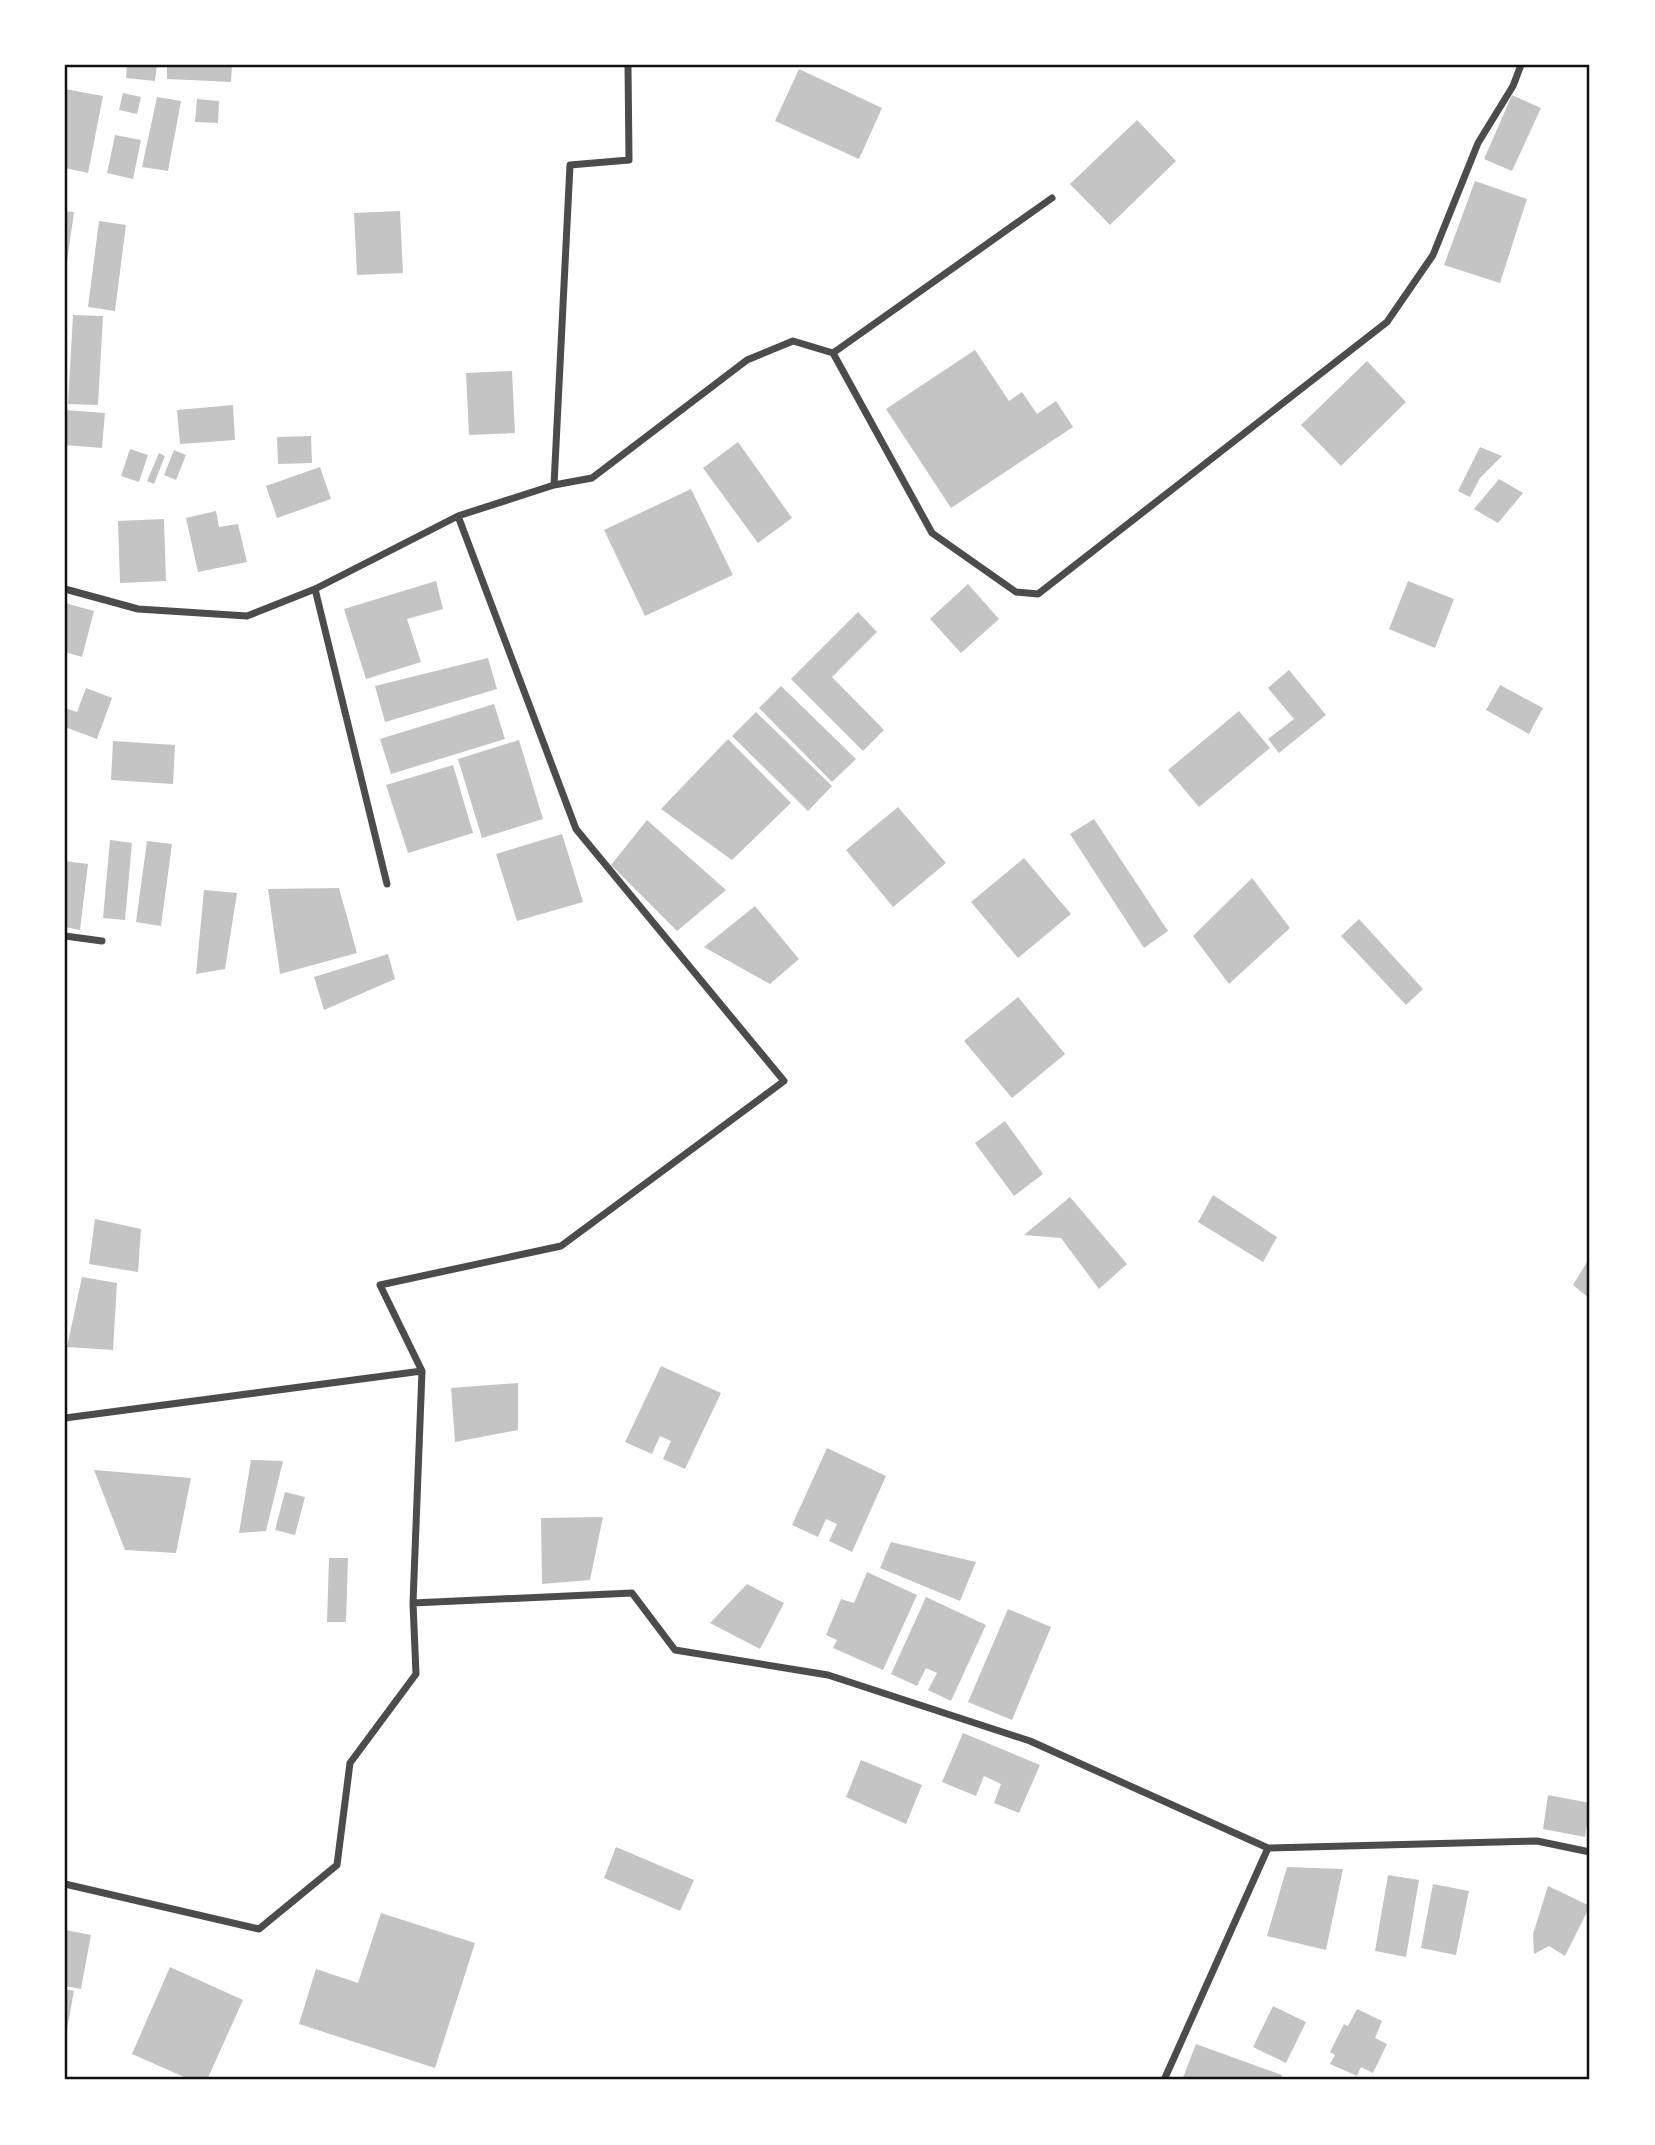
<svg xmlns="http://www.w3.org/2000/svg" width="1655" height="2145" font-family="'Archivo Narrow',sans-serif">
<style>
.building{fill:#c4c4c4}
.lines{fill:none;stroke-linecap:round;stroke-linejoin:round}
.minor{stroke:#4c4c4c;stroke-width:7}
.neatline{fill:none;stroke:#111;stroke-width:2.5}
</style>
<rect width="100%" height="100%" fill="#fff"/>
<path class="building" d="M127 65H157L155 81 126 78Z
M167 65H232L231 82 167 79Z
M799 69 882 108 859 159 775 121Z
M65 89 103 96 88 173 65 168Z
M123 93 141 97 137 114 119 110Z
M1512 95 1541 108 1512 171 1484 159Z
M157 97 181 101 168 171 142 167Z
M197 99 219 101 218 123 195 122Z
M1137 120 1176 161 1110 225 1070 184Z
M115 135 141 140 133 179 107 173Z
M1475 181 1527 199 1500 283 1444 265Z
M65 211 74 212 66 269H65Z
M400 211 403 273 357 275 354 213Z
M99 221 126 225 115 311 88 307Z
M73 315 103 316 98 405 68 404Z
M975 350 1009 401 1022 392 1037 414 1056 401 1073 427 951 508 886 409Z
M1367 361 1406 402 1341 466 1301 425Z
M512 371 515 433 469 435 466 373Z
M233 405 235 440 180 444 177 410Z
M65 410 105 413 102 448 65 445Z
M311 436 312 463 278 464 277 437Z
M738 442 792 518 758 543 703 468Z
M1480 447 1502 456 1480 478 1470 497 1458 491Z
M130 449 148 455 139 482 121 476Z
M174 450 186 455 176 480 164 475Z
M159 453 165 456 154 484 147 481Z
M320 467 331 499 277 518 266 486Z
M1499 479 1523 493 1498 523 1474 509Z
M691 489 733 575 645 616 604 530Z
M216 511 219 527 238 524 247 562 198 572 186 518Z
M164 519 166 581 120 583 118 521Z
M436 581 443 609 407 619 421 662 366 679 344 609Z
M1408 581 1454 599 1435 648 1389 629Z
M968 584 999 619 961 653 930 619Z
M65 603 94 611 82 657 65 652Z
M858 612 877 632 832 677 884 730 863 751 791 679Z
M488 658 497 689 385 722 375 686Z
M1289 670 1326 715 1279 753 1268 739 1294 719 1268 688Z
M1500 685 1543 708 1529 734 1486 710Z
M781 686 856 759 832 782 759 708Z
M86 688 112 698 97 739 65 727V708L77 712Z
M494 704 505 739 391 774 380 739Z
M1239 711 1270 748 1199 807 1168 770Z
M756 712 832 786 808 811 732 736Z
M728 739 791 803 732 860 661 809Z
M519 740 543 819 482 838 458 759Z
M113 741 175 745 173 784 111 780Z
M453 765 473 833 408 853 386 785Z
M898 807 946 863 893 907 846 850Z
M1094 819 1168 931 1144 948 1070 834Z
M647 820 726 890 677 931 611 865Z
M562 834 583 902 517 921 496 854Z
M110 840 132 843 125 920 103 918Z
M147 841 172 844 161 926 136 922Z
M1024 858 1071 914 1018 958 971 902Z
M65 861 88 864 80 930 65 927Z
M1252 878 1290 928 1229 984 1193 936Z
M339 888 357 953 280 974 268 889Z
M204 890 237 893 225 969 196 974Z
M755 906 799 959 770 984 704 947Z
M1359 919 1423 989 1406 1005 1341 936Z
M388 954 395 979 324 1010 314 977Z
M1018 997 1065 1054 1012 1098 964 1041Z
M1005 1121 1043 1174 1014 1196 975 1143Z
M1213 1195 1277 1237 1263 1262 1198 1222Z
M1070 1197 1127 1264 1099 1289 1061 1238 1024 1235Z
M95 1219 141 1229 138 1272 89 1264Z
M1590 1257V1299L1573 1285Z
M82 1277 117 1283 113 1350 67 1347Z
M661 1366 721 1393 685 1469 663 1459 671 1441 660 1436 652 1454 625 1442Z
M518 1383V1430L455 1442 451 1388Z
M827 1448 886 1476 852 1552 829 1541 837 1524 826 1519 818 1537 792 1525Z
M251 1460 283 1461 266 1531 239 1533Z
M94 1470 191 1478 176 1553 125 1550Z
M285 1492 305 1497 295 1535 275 1530Z
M603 1517 590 1580 542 1584 541 1518Z
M891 1542 976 1562 960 1601 880 1568Z
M329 1558H348L346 1622H327Z
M867 1572 917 1595 883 1670 833 1648 837 1640 826 1635 841 1599 854 1603Z
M747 1584 784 1603 760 1649 710 1623Z
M926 1597 986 1625 951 1701 928 1690 937 1673 926 1668 917 1686 891 1674Z
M1008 1609 1051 1627 1012 1720 968 1702Z
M963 1733 1040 1765 1019 1813 994 1803 1001 1784 984 1776 976 1796 942 1782Z
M861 1760 922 1785 906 1824 846 1797Z
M1548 1795 1590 1803 1585 1837 1543 1829Z
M616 1847 694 1880 680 1911 604 1878Z
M1287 1867 1343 1869 1326 1950 1267 1936Z
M1388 1875 1419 1880 1406 1957 1375 1951Z
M1433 1884 1469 1891 1456 1955 1421 1948Z
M1548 1886 1590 1906 1565 1956 1549 1946 1534 1954 1533 1934Z
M381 1913 475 1943 435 2068 299 2024 316 1969 358 1983Z
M65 1930 91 1935 81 1989 65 1986Z
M170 1967 243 2000 207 2080H191L132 2054Z
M65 1989 74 1991 66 2035H65Z
M1273 2006 1306 2022 1286 2063 1253 2047Z
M1357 2009 1382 2021 1375 2038 1387 2044 1373 2073 1361 2067 1357 2076 1330 2064 1335 2055 1330 2052 1344 2024 1348 2026Z
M1196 2044 1282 2075 1280 2080H1182Z"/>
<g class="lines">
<path class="minor" d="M833 353 1052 198
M554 485 570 165 629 160 628 65
M458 516 576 829 784 1081 561 1246 380 1285 422 1371 413 1603 632 1593 675 1650 828 1675 1030 1741 1268 1848 1537 1841 1590 1852
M65 589 138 609 247 616 315 589 458 516 554 485 592 478 747 360 793 341 833 353 932 533 1016 592 1038 594 1387 322 1433 255 1478 143 1513 86 1521 65
M315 589 387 884
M65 936 102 941
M65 1418 422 1371
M65 1884 259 1929 337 1865 350 1763 416 1674 413 1603
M1164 2080 1268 1848"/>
</g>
<rect width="1655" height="2145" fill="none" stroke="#ffffff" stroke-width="133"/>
<rect x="66" y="66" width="1522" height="2012" class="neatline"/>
</svg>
